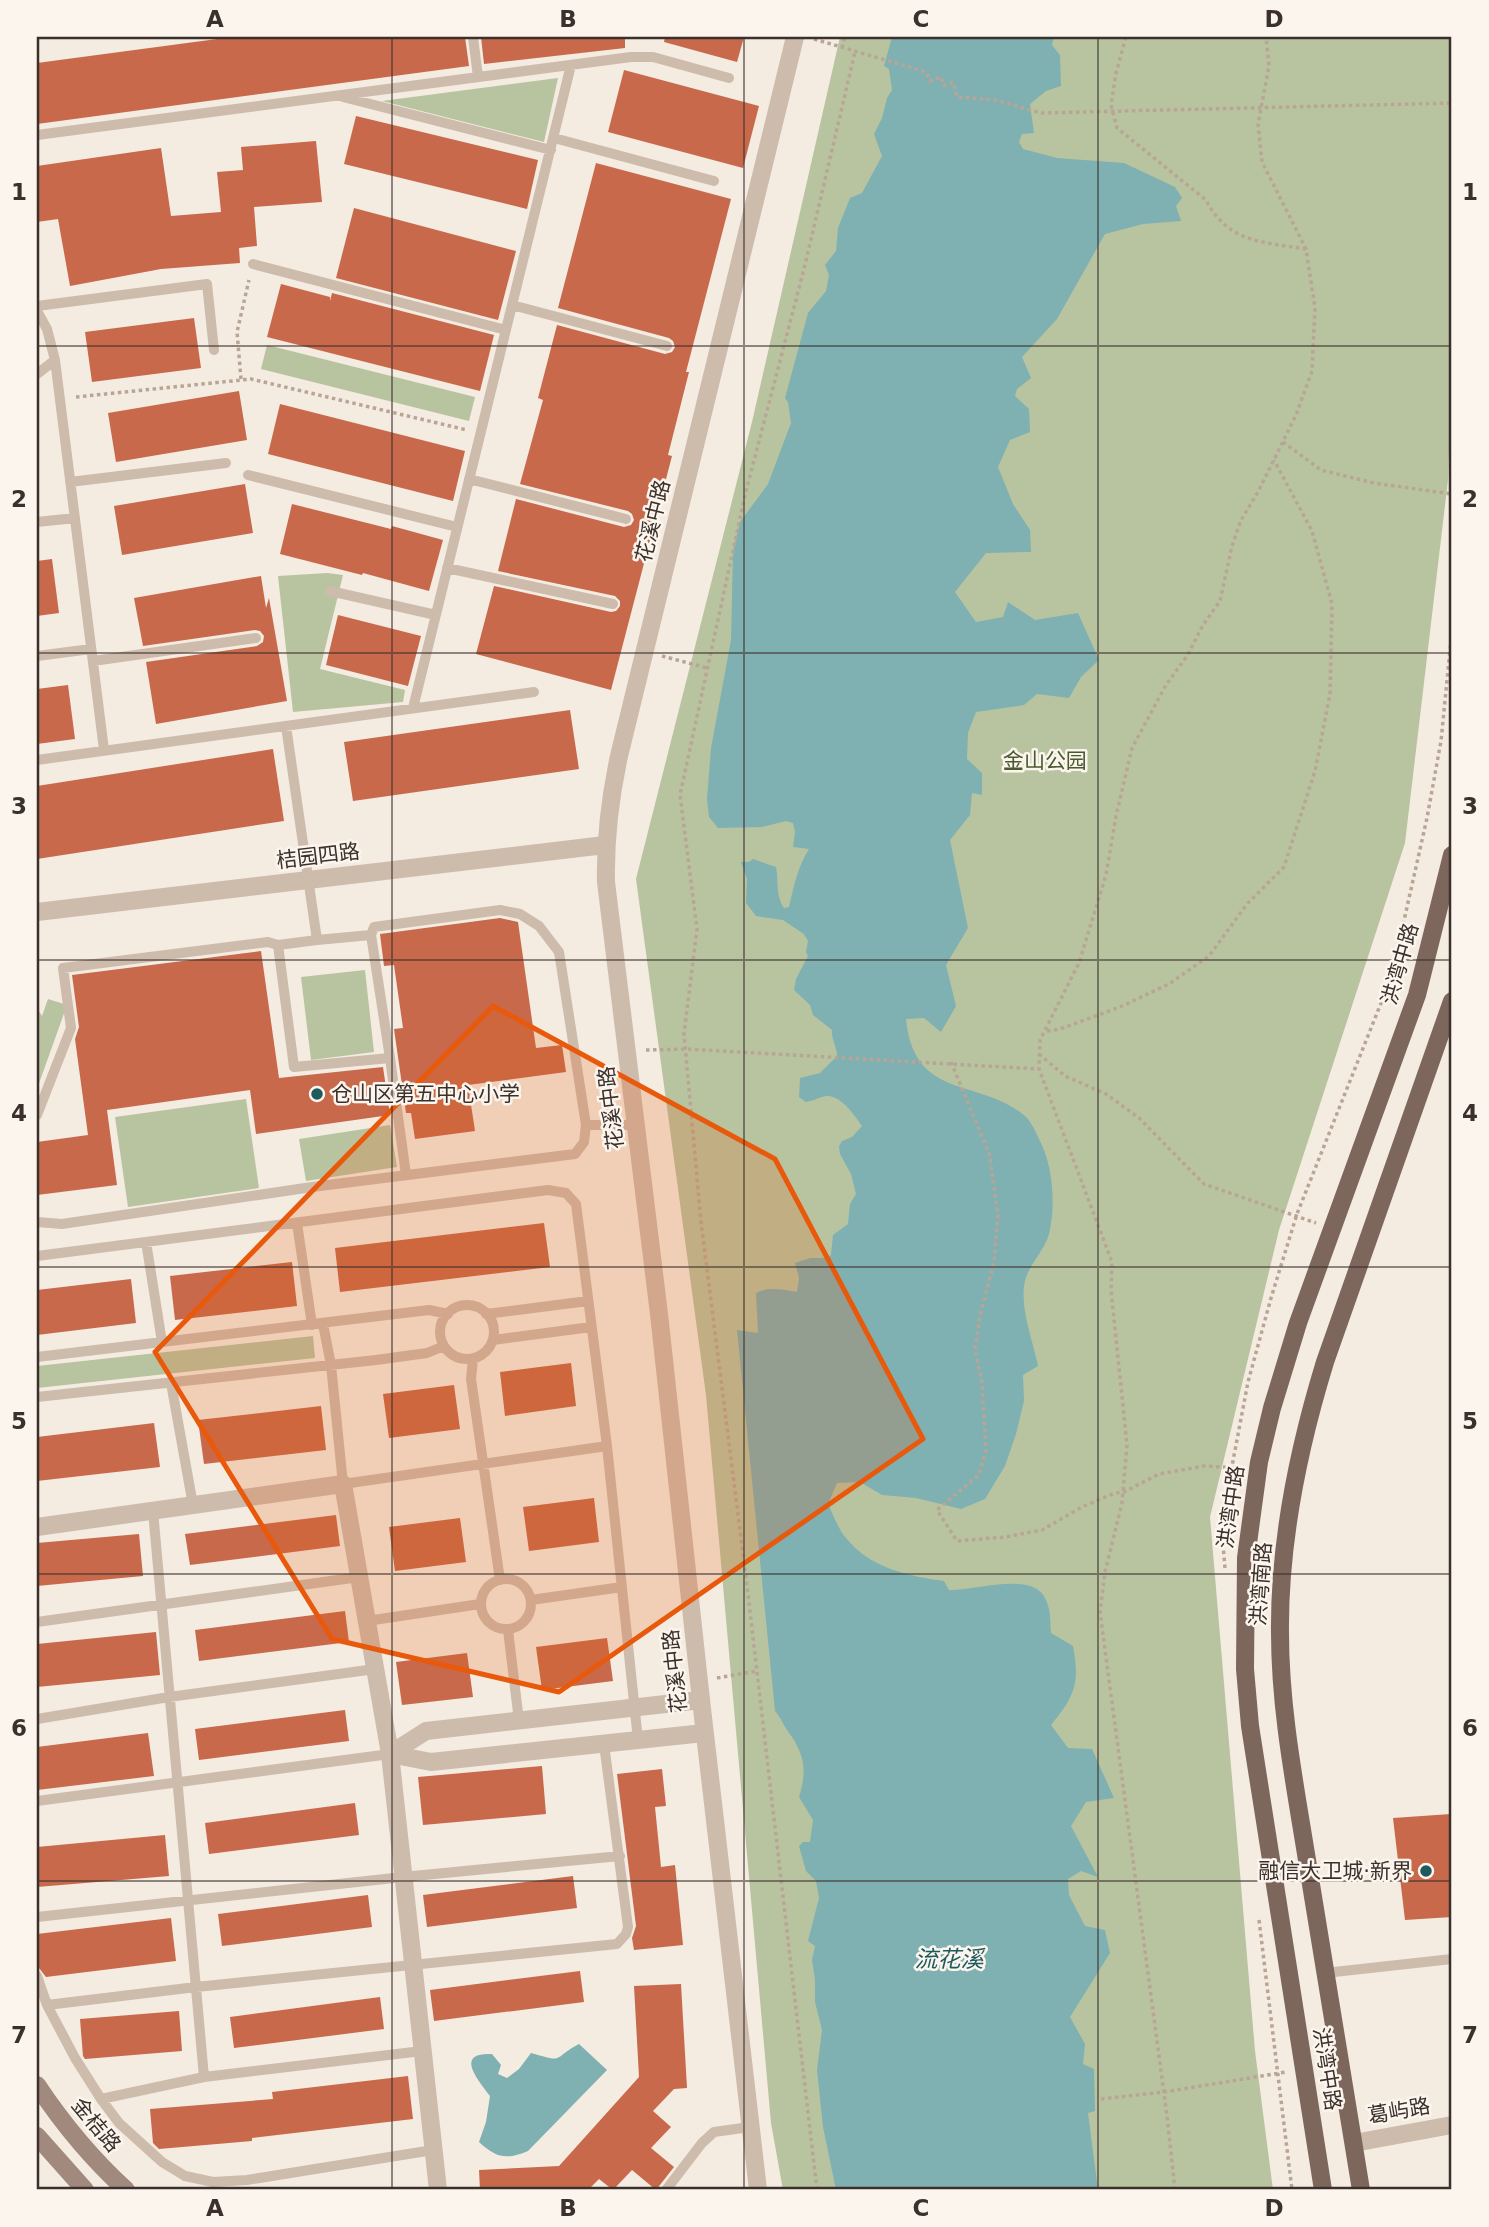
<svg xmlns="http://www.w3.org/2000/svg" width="1489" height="2227" font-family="'DejaVu Sans','Noto Sans SC',sans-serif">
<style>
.green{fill:#b8c4a0}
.water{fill:#7fb0b2}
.building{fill:#c8694b}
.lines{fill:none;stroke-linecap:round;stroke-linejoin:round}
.path{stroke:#b9a596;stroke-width:3.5;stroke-dasharray:3.5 3.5;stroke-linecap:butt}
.service{stroke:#cdbbac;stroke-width:10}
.minor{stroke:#cdbbac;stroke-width:18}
.tertiary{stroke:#cdbbac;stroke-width:18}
.secondary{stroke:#a18a7d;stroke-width:18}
.primary{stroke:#7d675c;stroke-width:18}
.marked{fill:#e8590c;fill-opacity:0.2;stroke:#e8590c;stroke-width:5;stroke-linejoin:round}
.grid{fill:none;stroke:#3b302b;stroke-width:2;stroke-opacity:0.55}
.poi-dot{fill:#1f5a5e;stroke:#fbf5ee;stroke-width:2.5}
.labels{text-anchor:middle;stroke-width:5;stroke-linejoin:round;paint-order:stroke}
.street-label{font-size:21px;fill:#3b302b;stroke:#fbf5ee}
.park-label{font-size:21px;fill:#4a5a2e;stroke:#fbf5ee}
.poi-label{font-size:21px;fill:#3b302b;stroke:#fbf5ee;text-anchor:start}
.water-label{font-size:23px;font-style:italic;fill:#1f5a5e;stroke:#fbf5ee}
.neatline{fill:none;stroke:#3b302b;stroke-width:2.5}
.grid-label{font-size:23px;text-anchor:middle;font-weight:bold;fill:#3b302b}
</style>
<rect width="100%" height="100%" fill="#f4ebe1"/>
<path class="green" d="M840 37H1452V359L1448 480 1405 843 1279 1230 1210 1517 1255 2051 1273 2190H783L771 2123 706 1395 636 879 752 422Z
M558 78 544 142 382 101Z
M267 345 475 397 469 421 261 369Z
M327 573 343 575 320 669 405 690 403 702 293 712 278 576Z
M365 970 374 1052 311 1060 301 977Z
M48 999 67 1005 37 1089V1008L42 1016Z
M246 1099 259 1188 128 1207 115 1117Z
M390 1125 397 1167 306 1181 299 1139Z
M313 1336 315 1358 37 1388V1366Z"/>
<path class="water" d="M892 37H1054L1052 45 1060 55 1061 86 1046 91 1030 104 1034 133 1022 134 1019 142 1023 149 1057 158 1124 163 1175 187 1182 198 1176 206 1181 221 1143 224 1105 234 1057 319 1022 357 1031 378 1017 389 1015 396 1029 409 1030 432 1010 440 998 467 1013 504 1030 530 1031 552 986 553 955 592 976 622 1003 617 1008 602 1035 620 1078 613 1099 660 1081 677 1069 698 1037 694 1024 705 976 712 968 733 967 759 982 773V795L972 793 970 815 950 840 968 928 946 965 956 1006 941 1032 924 1018 906 1019C914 1102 981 1077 1026 1117 1031 1122 1036 1132 1039 1139 1053 1165 1056 1205 1049 1234 1045 1250 1029 1264 1025 1281 1019 1307 1033 1340 1038 1366L1023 1375 1024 1401 1016 1434 1005 1466 985 1499 961 1509 916 1498 882 1495 860 1482 837 1483 828 1504C833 1514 838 1529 846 1538 870 1568 908 1576 944 1581L949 1590C975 1591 1034 1570 1046 1600 1051 1611 1050 1622 1051 1633L1073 1646C1080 1683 1075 1696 1051 1725L1068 1748 1092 1749 1114 1798 1086 1802 1071 1826 1098 1877 1081 1871 1068 1879 1069 1895 1085 1926 1105 1930 1110 1953 1070 2017 1085 2044 1083 2064 1094 2069 1095 2111 1088 2113 1098 2190H836L823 2127 817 2070 822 2030 815 2002V1980L812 1960 815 1946 808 1941 819 1898 816 1881 806 1871 799 1846 803 1842H810L813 1820 799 1797C807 1771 805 1756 790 1734 784 1727 782 1719 775 1711L737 1330 758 1333 756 1293C768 1286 784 1290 797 1292L799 1278 795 1263 810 1258H827L831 1255 833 1235 848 1224 850 1204 856 1194 851 1174 840 1154 839 1146 842 1141 852 1137 862 1126C854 1115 839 1091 822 1097 815 1099 813 1101 806 1102L799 1097 800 1078 820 1073 837 1056C837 1047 831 1039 832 1030L813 1015 810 1005 794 990 796 979 808 956 806 952 808 941 804 934 783 920 756 916 746 903 747 879 741 862H749L753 859 776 867C779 882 775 894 784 908L789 907C794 886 797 868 809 849L793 847 795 832 793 823 786 821 762 827 718 828 709 817 707 799 711 748 731 640 733 551 740 522 768 484 791 423 788 402 785 398 808 313 826 291 829 275 825 265 836 251 838 228 850 198 862 193 882 156 874 134 882 118 887 98 892 90 889 69 884 66Z
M579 2044 607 2070 528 2151C507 2160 496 2158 479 2142L486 2122 490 2096C479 2081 453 2052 492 2054L501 2065 498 2074 507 2078 519 2069 531 2053C566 2063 551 2059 579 2044Z"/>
<path class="building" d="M232 37H465L469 66 37 124V63Z
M481 37H625V48L484 64Z
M665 37H744L737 62 664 42Z
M624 70 759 106 743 168 608 132Z
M356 116 538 160 527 209 344 164Z
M316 141 322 202 254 207 257 246 239 248 240 263 161 269 70 286 58 219 37 222V166L161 148 171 216 221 212 217 172 243 170 241 147Z
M596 163 731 199 686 372H689L668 455 672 456 611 690 476 654 494 586 611 612 616 611 620 606V601L615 596 498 571 516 499 624 527 631 525 634 520 632 514 628 511 520 484 543 400 538 398 557 325 665 354 672 352 675 347 673 341 669 338 558 308Z
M354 208 516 251 498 320 336 278Z
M281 284 330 297V301L332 293 494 335 480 391 267 337Z
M194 318 201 368 92 382 85 332Z
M239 391 247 440 116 462 108 413Z
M280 404 465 451 453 501 268 454Z
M245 484 253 533 122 555 114 506Z
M292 504 391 529 392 526 443 540 429 591 363 573 362 575 280 554Z
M52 559 59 613 37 616V561Z
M261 576 266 608 269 598 287 701 156 724 146 662 257 646 263 642 264 636 260 631 255 630 143 646 134 598Z
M338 615 421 636 408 686 326 665Z
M68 685 75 739 37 744V689Z
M570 710 579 769 353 801 344 742Z
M273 749 284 821 37 859V786Z
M500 918 518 922 536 1048 562 1045 566 1072 468 1085 475 1131 415 1139 411 1113H406L394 1029 403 1028 394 965 384 966 380 934Z
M261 951 279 1078 383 1067 390 1115 256 1134 250 1090 107 1110 117 1185 37 1195V1142L88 1135 75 1039 79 1027 72 975Z
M544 1223 550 1267 340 1292 335 1248Z
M292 1262 297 1306 175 1320 170 1276Z
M131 1279 136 1323 37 1335V1290Z
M571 1363 576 1406 505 1416 500 1372Z
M454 1385 460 1429 389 1438 383 1394Z
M321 1406 326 1450 204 1464 198 1420Z
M154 1423 160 1467 37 1481V1437Z
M594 1498 599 1542 529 1551 523 1507Z
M336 1515 340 1546 190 1565 185 1534Z
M460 1518 466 1562 395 1571 389 1527Z
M139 1534 143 1576 37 1586V1543Z
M345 1611 349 1642 199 1661 195 1630Z
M156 1632 160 1675 37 1687V1644Z
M607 1638 613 1681 542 1690 536 1647Z
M467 1653 473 1697 402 1705 396 1662Z
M345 1710 349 1741 199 1760 195 1729Z
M148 1733 154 1776 37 1790V1747Z
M542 1766 546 1814 423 1825 418 1777Z
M662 1769 666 1806 655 1807 661 1867 675 1865 683 1945 634 1950 632 1938 636 1926 617 1774Z
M355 1803 359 1835 209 1854 205 1823Z
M1451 1814 1452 1917 1405 1920 1393 1818Z
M165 1835 169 1876 37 1887V1847Z
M573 1876 577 1908 427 1927 423 1895Z
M368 1895 372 1927 222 1946 218 1914Z
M171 1918 176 1961 46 1977 39 1968 37 1934Z
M580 1971 584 2002 434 2021 430 1990Z
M681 1984 687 2088 674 2089 653 2111 671 2127 651 2148 674 2167 656 2190 632 2170 613 2190 599 2179 588 2190H480L479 2170 559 2166 639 2077 634 1986Z
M380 1997 384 2029 234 2048 230 2017Z
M179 2011 182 2051 85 2059 83 2056 80 2019Z
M408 2076 413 2119 252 2138V2141L159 2149 153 2143 150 2109 273 2099 272 2092Z"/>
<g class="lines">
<path class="path" d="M1126 37 1116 73 1111 105 1117 128 1206 200C1228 243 1263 242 1306 249
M814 39 926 72 930 81 941 77 944 86 953 82 957 97 995 100 1041 113 1452 103
M842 48 845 37
M241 379 237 332 249 280
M76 397 251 379 467 430
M1283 442 1321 470 1374 483 1452 494
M662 656 707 668
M1047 1031 1060 1029 1120 1007 1169 984 1209 956 1247 904 1284 867 1315 771 1330 694 1332 604 1312 531 1274 460
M646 1050 686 1049 1039 1069
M1039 1054 1065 1076 1106 1094 1139 1118 1204 1184 1316 1223
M951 1062 989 1153 998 1214 994 1263 980 1315 975 1350 982 1383 986 1451 979 1475 937 1510 957 1541 1005 1537 1042 1530 1084 1506 1115 1493 1124 1492 1159 1474 1204 1466 1239 1468
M1225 1568 1223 1544 1232 1466 1248 1382 1271 1298 1297 1214 1387 988 1405 916 1427 818 1441 741 1452 630
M717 1678 757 1671
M1259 1920 1292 2190
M1101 2099 1164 2092 1286 2072
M817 2190 746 1577 701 1222 684 1034 697 929 680 795 745 495 804 269 855 52
M1175 2190 1167 2116 1100 1612 1105 1572 1122 1503 1127 1445 1111 1290 1112 1262 1039 1069 1040 1040 1079 963 1106 875 1116 816 1132 748 1166 685 1187 656 1203 625 1220 601 1232 546 1241 520 1258 492 1296 415 1312 371 1315 308 1306 249 1262 162 1258 124 1269 66 1266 37"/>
<path class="service" d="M473 37 478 77
M343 97 551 150
M37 135 631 57H653L729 78
M554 138 714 181
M253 264 506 330
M512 305 667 346
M37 306 207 284 214 350
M37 311 47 329 55 360 104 750
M37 374 55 360
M248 475 457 527
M469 479 626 519
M70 482 226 463
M37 522 75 518
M447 568 613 604
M330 591 436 615
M37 656 91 649
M93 661 256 638
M413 708 571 65
M286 726 317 940 278 945 294 1067 390 1058 371 935 317 940
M37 760 534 692
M390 1058 406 1175
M37 1115 71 1028 63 968 268 942 278 945
M586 1125H636
M37 1222 62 1224 312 1187 575 1154 584 1142 586 1125 559 952 539 926 520 914 500 910 374 927 371 935
M297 1223 312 1325
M146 1242 162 1342
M37 1256 548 1190 566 1193 576 1204 607 1446 638 1740
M440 1332a27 27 0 1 1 54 0a27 27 0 1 1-54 0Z
M486 1314 588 1301
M323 1324 331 1365 343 1484 607 1446
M493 1340 591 1327
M37 1357 429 1310 448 1314
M473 1359 471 1379 500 1580
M171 1383 193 1505
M37 1397 376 1360 427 1353 444 1346
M153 1511 204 2077
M481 1604a25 25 0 1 1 50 0a25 25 0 1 1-50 0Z
M531 1600 622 1587
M367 1621 480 1604
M37 1622 359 1577
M508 1630 519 1721
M37 1719 169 1697 375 1669
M37 1801 390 1754
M37 1917 403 1877 620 1856
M1325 1973 1452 1959
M37 1976 47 2005 75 2058 101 2099 119 2123 162 2162 185 2176 213 2182 247 2180 433 2150
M47 2005 196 1987 617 1944 626 1934 628 1927 604 1744
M101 2099 204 2077 422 2051
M666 2190 702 2143 714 2132 750 2127"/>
<path class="minor" d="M37 1527 343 1484 390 1754 438 2190
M390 1754 426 1731 701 1700
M390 1754 431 1762 704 1733"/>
<path class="tertiary" d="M37 912 605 845
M1354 2143 1452 2125
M758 2190 701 1700 659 1314 606 882C605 839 610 798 619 756L795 37"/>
<path class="secondary" d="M37 2085C63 2124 92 2159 126 2190
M37 2136 85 2190"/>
<path class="primary" d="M1323 2190 1250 1726 1245 1669 1246 1558 1259 1462 1272 1408 1298 1323 1417 995 1452 855
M1361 2190C1344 2080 1326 1970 1307 1860 1295 1785 1280 1710 1280 1633 1279 1541 1298 1450 1325 1362L1452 1001"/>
</g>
<path class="marked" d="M493 1006 775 1159 923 1439 559 1692 332 1639 155 1352Z"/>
<path class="grid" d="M392 37V2190M744 37V2190M1098 37V2190M37 346H1452M37 653H1452M37 960H1452M37 1267H1452M37 1574H1452M37 1881H1452"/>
<g class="poi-dot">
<circle cx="317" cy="1094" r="7"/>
<circle cx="1426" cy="1871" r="7"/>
</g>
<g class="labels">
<g class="street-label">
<text transform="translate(653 521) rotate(-76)" y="7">花溪中路</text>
<text transform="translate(318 856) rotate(-7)" y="7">桔园四路</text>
<text transform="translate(1400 964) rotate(-74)" y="7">洪湾中路</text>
<text transform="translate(611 1108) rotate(-97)" y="7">花溪中路</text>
<text transform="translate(1231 1507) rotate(-82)" y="7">洪湾中路</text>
<text transform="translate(1261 1584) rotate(-86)" y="7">洪湾南路</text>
<text transform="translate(675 1671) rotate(-96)" y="7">花溪中路</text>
<text transform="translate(1327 2069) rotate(81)" y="7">洪湾中路</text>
<text transform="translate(1399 2111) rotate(-10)" y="7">葛屿路</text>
<text transform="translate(96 2125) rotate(50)" y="7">金桔路</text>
</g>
<g class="park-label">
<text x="1045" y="768">金山公园</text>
</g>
<g class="poi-label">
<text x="331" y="1101">仓山区第五中心小学</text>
<text x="1412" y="1878" text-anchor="end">融信大卫城·新界</text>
</g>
<g class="water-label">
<text x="949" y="1967">流花溪</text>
</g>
</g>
<rect width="1489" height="2227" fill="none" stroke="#fbf5ee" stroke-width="77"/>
<rect x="38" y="38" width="1412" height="2150" class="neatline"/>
<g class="grid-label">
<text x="215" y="27">A</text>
<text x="568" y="27">B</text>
<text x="921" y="27">C</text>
<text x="1274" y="27">D</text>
<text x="19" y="200">1</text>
<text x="1470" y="200">1</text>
<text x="19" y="507">2</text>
<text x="1470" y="507">2</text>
<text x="19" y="814">3</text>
<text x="1470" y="814">3</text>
<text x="19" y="1121">4</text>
<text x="1470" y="1121">4</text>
<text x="19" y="1429">5</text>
<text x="1470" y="1429">5</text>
<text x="19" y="1736">6</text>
<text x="1470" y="1736">6</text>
<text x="19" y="2043">7</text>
<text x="1470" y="2043">7</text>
<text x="215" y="2216">A</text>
<text x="568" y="2216">B</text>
<text x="921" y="2216">C</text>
<text x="1274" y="2216">D</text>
</g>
</svg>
